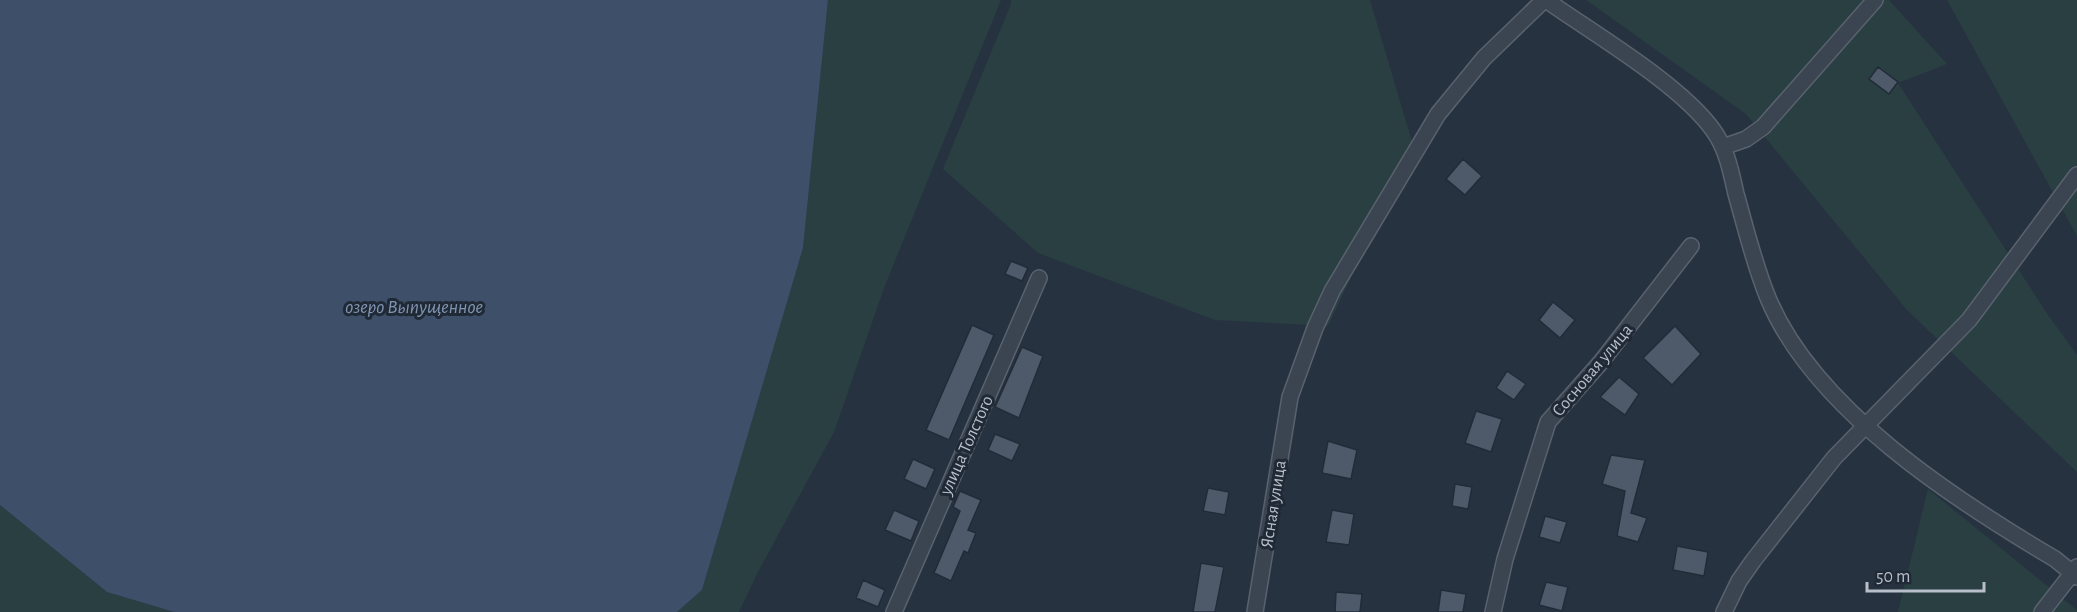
<svg xmlns="http://www.w3.org/2000/svg" width="2077" height="612" font-family="'Alegreya Sans',sans-serif">
<style>
.green{fill:#293f42}
.water{fill:#3e4f69}
.building{fill:#4e5969;stroke:#222b38;stroke-width:1.5}
.lines{fill:none;stroke-linecap:round;stroke-linejoin:round}
.minor-casing{stroke:#59626e;stroke-width:18}
.minor{stroke:#3b4451;stroke-width:15}
.labels{text-anchor:middle;stroke-width:6;stroke-linejoin:round;paint-order:stroke}
.street-label{font-size:18px;fill:#b8bfcb;stroke:#202936}
.water-label{font-size:20px;font-style:italic;fill:#8195b1;stroke:#202936}
</style>
<rect width="100%" height="100%" fill="#273241"/>
<path class="green" d="M828 0H1001L884 288 834 432 758 572 739 612H677L702 590 803 248Z
M1011 0H1370L1413 145 1328 326 1215 320 1038 253 943 169 1011 4Z
M1586 0H1889L1947 64 1898 83 2046 312 2077 355V472L1907 310 1746 114Z
M1947 0H2077V236Z
M1928 489 2077 610V612H1898Z
M0 505 107 592 174 612H0Z"/>
<path class="water" d="M0 0H828L803 248 702 590 677 612H174L107 592 0 505Z"/>
<path class="building" d="M1878 67 1898 82 1889 94 1869 79Z
M1463 159 1482 176 1465 195 1446 179Z
M1011 261 1028 268 1022 281 1005 274Z
M1553 302 1575 320 1560 338 1539 320Z
M972 325 994 335 949 440 926 430Z
M1675 326 1701 354 1672 385 1643 358Z
M1022 347 1043 356 1019 418 995 407Z
M1507 371 1526 384 1514 400 1496 388Z
M1619 377 1639 394 1625 415 1600 397Z
M1476 411 1502 419 1491 452 1465 443Z
M995 434 1020 444 1012 461 988 450Z
M1328 441 1357 450 1351 479 1322 473Z
M1611 455 1645 460 1631 513 1647 518 1638 542 1617 536 1625 491 1602 484Z
M913 459 935 469 926 489 904 479Z
M1455 484 1472 487 1468 509 1452 506Z
M1208 488 1229 492 1225 515 1203 511Z
M960 491 981 500 968 530 976 533 968 553 964 551 951 581 934 573 960 511 953 507Z
M894 510 919 521 911 541 885 530Z
M1332 510 1354 514 1349 545 1326 542Z
M1545 516 1567 522 1560 543 1539 537Z
M1677 546 1708 552 1704 576 1673 570Z
M1201 563 1224 567 1215 612H1193Z
M863 580 885 590 878 607 856 598Z
M1546 582 1568 587 1562 611 1539 605Z
M1441 590 1466 594 1463 612H1438Z
M1336 592 1362 594 1360 612H1335Z"/>
<g class="lines">
<g class="minor-casing">
<path id="minor" d="M1546 0C1594 34 1680 84 1713 130 1727 149 1731 172 1736 194 1746 229 1754 264 1768 298 1814 409 1955 500 2055 559L2077 577
M1723 147 1746 139 1763 127 1875 0
M894 612 1039 278
M1255 612 1290 397 1315 328 1332 291 1438 114 1484 58 1544 0
M1493 612 1505 559 1548 422 1601 362 1691 246
M1724 612 1739 581 1753 561 1834 458 1969 320 2077 175
M2042 612 2077 567"/>
</g>
<use href="#minor" class="minor"/>
</g>
<g class="labels">
<g class="street-label">
<text transform="translate(1592 370) rotate(-50)" y="6">Сосновая улица</text>
<text transform="translate(966 445) rotate(-66)" y="6">улица Толстого</text>
<text transform="translate(1273 504) rotate(-81)" y="6">Ясная улица</text>
</g>
<g class="water-label">
<text x="414" y="313">озеро Выпущенное</text>
</g>
</g>
<path d="M1867 582v9h117v-9" fill="none" stroke="#b8bfcb" stroke-width="3"/>
<text x="1876" y="582" font-size="18" fill="#b8bfcb" stroke="#202936" stroke-width="4.5" paint-order="stroke">50 m</text>
</svg>
